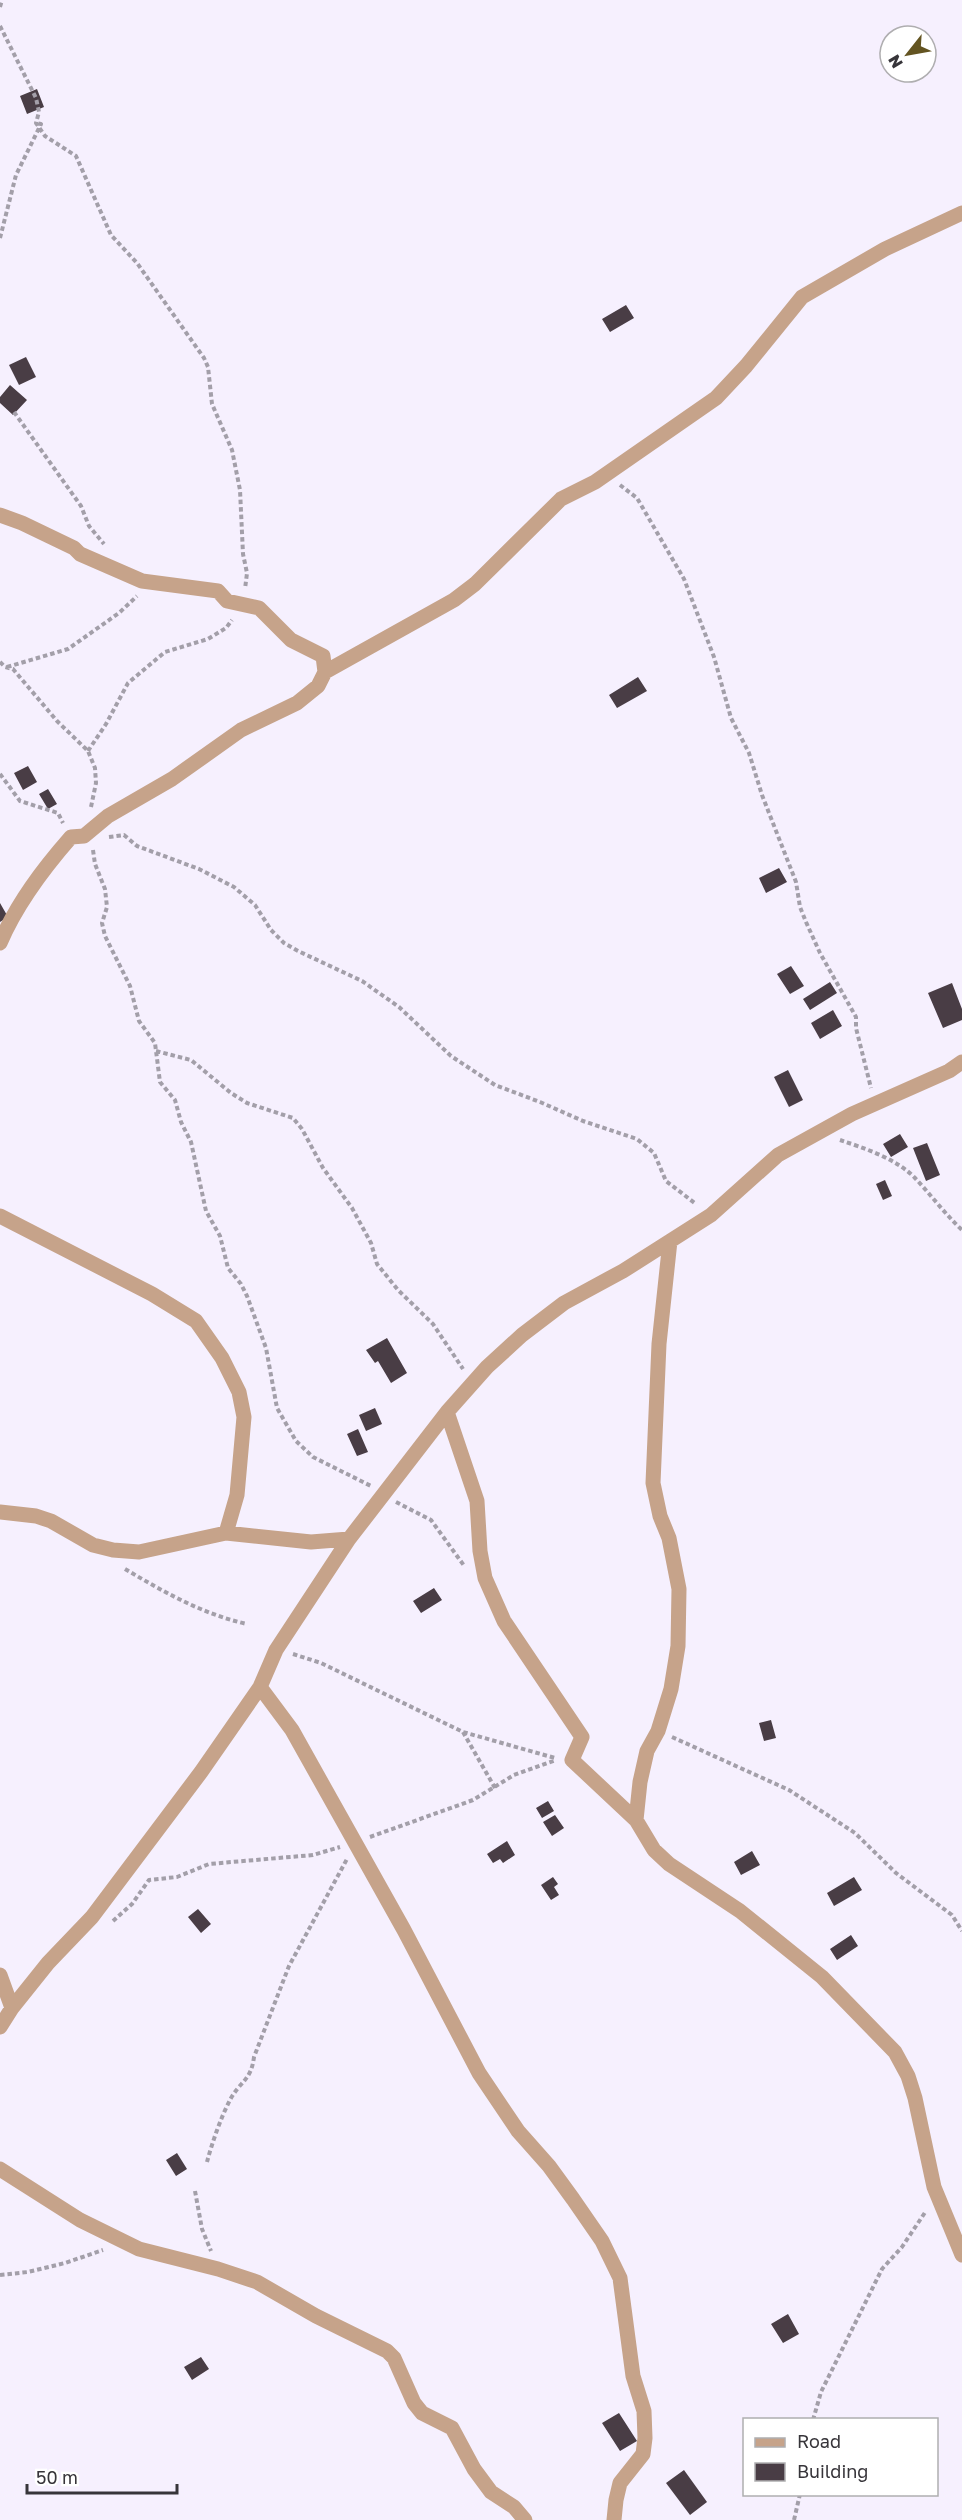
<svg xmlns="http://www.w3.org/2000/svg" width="962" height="2520" font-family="'Golos Text',sans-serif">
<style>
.building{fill:#493d45}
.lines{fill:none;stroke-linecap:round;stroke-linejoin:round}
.path{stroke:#a39fa9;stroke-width:4;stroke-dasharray:4.5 3;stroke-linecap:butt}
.minor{stroke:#c6a38a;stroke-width:15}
</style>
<rect width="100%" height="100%" fill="#f6f0fe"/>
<path class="building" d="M37 89 44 107 27 114 20 96Z
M626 305 634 318 610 332 602 319Z
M26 357 36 377 19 385 9 365Z
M10 385 27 400 13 415 0 403V397Z
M638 677 647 691 617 708 609 695Z
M28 766 37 782 23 790 14 773Z
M48 789 57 804 48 809 39 794Z
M779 868 787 882 766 893 759 878Z
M0 903 8 917 0 922Z
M791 966 804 986 790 994 777 974Z
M830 982 837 993 810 1010 803 999Z
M952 983 962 1009V1020L943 1028 928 993Z
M833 1010 842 1026 820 1039 811 1023Z
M788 1070 803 1100 789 1107 774 1077Z
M900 1134 908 1147 891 1157 883 1144Z
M927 1143 940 1175 926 1181 913 1148Z
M885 1180 892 1196 883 1200 876 1184Z
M387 1338 407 1373 391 1383 378 1361 375 1363 366 1350Z
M375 1408 382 1424 366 1431 359 1415Z
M358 1429 368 1452 357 1456 347 1434Z
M434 1588 442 1600 421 1613 413 1601Z
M771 1720 776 1738 764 1741 759 1723Z
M548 1801 554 1811 542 1818 536 1808Z
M555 1815 564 1828 552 1836 543 1822Z
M507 1841 515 1855 503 1863 500 1859 493 1863 487 1854Z
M752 1851 760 1865 741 1875 734 1862Z
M553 1877 558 1884 554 1887 559 1895 551 1900 541 1885Z
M854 1877 862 1890 834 1906 827 1893Z
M198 1909 211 1924 201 1933 188 1917Z
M851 1935 858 1946 837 1960 830 1949Z
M177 2153 187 2169 176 2176 166 2160Z
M788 2314 799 2334 783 2343 771 2324Z
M201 2357 209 2369 192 2380 184 2367Z
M619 2413 637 2441 620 2451 602 2423Z
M684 2470 707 2502 690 2515 666 2483Z"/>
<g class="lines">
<path class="path" d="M0 7 2 0
M0 26 36 98 39 112 36 123 45 136 76 156 111 235 137 263 204 358 208 367 212 404 232 450 240 490 243 554 247 573 245 589
M0 238 16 175 41 124 36 123
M14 412 81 506 89 526 104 544
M620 485 637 498 684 579 714 657 731 718 749 753 762 795 796 882 800 907 806 922 820 953 856 1017V1028L871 1088
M0 662 5 667 13 669 57 721 88 751 95 768 96 783 91 807
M7 667 68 649 119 613 137 596
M88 751 106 724 128 683 165 652 208 639 226 628 232 620
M0 774 20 801 58 813 63 823
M109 837 124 835 137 846 199 869 234 887 255 905 271 930 284 943 298 951 362 981 399 1007 451 1056 495 1085 540 1102 583 1121 637 1139 654 1153 666 1181 696 1204
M93 850 95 864 105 889 107 907 102 923 105 936 130 986 139 1021 155 1043 160 1082 175 1100 181 1122 191 1142 206 1211 220 1236 228 1268 241 1284 247 1296 266 1348 277 1408 296 1441 313 1457 371 1486
M156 1051 191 1060 231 1093 247 1103 293 1118 302 1129 323 1168 352 1208 371 1243 377 1264 398 1290 433 1324 463 1369
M840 1140C864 1148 897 1159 915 1178 931 1195 945 1214 962 1230
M396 1502 431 1520 465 1567
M125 1569C164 1592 202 1614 247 1624
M293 1654 321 1663 463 1732 555 1758
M463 1732 495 1788
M672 1737 789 1790 855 1833 896 1873 952 1915 962 1931
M370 1837 473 1800 514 1775 556 1760
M113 1921 132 1904 149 1880 177 1877 209 1864 313 1855 340 1847
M207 2162C212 2143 221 2117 230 2100 240 2081 251 2081 254 2057L289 1966 347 1859
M195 2191 202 2229 211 2251
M0 2275 28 2272 65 2263 103 2250
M813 2420 821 2392 882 2269 902 2247 926 2211
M794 2520 800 2494"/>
<path class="minor" d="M0 515 22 523 74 548 80 554 142 581 218 591 227 601 259 608 291 640 323 656 325 672
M0 943C17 903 43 869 71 837L84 836 108 816 172 779 241 730 297 703 318 686 325 672 454 600 475 584 561 499 595 482 716 398 746 366 802 297 885 249 962 213
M0 1216 152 1294 196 1321 222 1358 239 1392 244 1417 237 1495 226 1533
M447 1412 477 1501 480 1551 485 1578 504 1621 582 1737 572 1760 636 1820 654 1850 669 1864 740 1911 822 1977 895 2052 908 2076 915 2098 934 2187 962 2255
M0 1512 36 1516 51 1521 93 1545 113 1550 139 1552 226 1533 311 1542 349 1539
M260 1687 292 1730 404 1930 479 2073 518 2131 549 2166 573 2199 602 2241 620 2278 633 2376 644 2411 645 2438 643 2454 620 2483 616 2500 614 2520
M636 1820 640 1782 647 1751 658 1731 671 1689 678 1646 679 1589 669 1538 660 1516 653 1483 659 1344 670 1241
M0 1975 12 2008
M0 2027 12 2008 48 1963 92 1917 201 1772 260 1687 276 1650 349 1539 447 1412 487 1367 522 1335 564 1303 623 1271 711 1215 778 1155 852 1114 949 1071 962 1062
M0 2169 80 2220 139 2249 218 2269 257 2282 316 2316 387 2351 394 2358 414 2403 422 2413 452 2428 474 2469 491 2492 514 2507 525 2520"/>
</g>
<rect x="743" y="2418" width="195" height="78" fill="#ffffff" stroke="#afaeb0" stroke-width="1.5"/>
<rect x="755" y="2438" width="30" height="9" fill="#c6a38a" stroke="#afaeb0" stroke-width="1.5"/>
<text x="797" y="2448" font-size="18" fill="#37353a">Road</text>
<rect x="755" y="2463" width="30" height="18" fill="#493d45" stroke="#afaeb0" stroke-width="1.5"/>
<text x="797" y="2478" font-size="18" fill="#37353a">Building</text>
<g transform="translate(908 54) rotate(239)"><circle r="28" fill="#ffffff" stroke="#afaeb0" stroke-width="1.5"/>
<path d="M0-4.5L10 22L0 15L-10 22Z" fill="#635421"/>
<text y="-9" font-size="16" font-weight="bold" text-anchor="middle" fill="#37353a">N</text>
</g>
<path d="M27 2484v9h150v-9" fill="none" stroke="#37353a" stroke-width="3"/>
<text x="36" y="2484" font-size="18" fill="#37353a" stroke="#ffffff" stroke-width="4.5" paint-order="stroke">50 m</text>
</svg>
